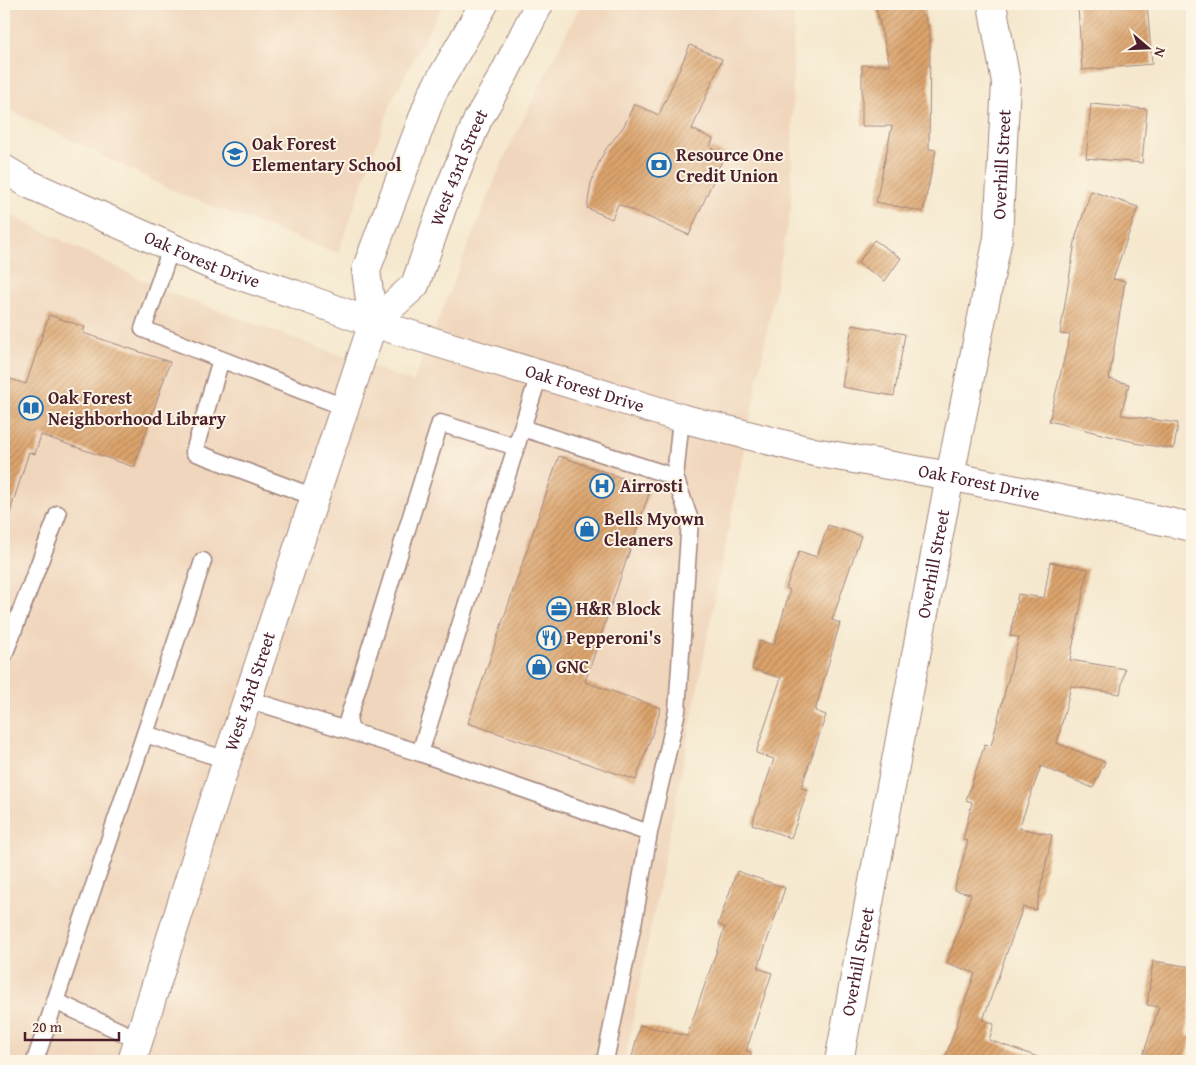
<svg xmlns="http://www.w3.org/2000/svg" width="1196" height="1065" font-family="'Gentium Book Plus',serif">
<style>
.built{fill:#f0d6bc}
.building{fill:url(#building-hatch)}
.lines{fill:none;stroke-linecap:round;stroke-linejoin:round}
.lane-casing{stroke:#a0847c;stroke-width:19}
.street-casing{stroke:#a0847c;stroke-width:30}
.secondary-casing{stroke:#a0847c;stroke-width:30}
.lane{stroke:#fff;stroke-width:16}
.street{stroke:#fff;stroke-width:28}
.secondary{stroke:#fff;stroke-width:28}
.labels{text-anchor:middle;stroke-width:4;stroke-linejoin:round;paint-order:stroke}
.poi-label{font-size:18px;font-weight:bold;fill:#4a1f2b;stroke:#fcf5e5;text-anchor:start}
.street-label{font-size:18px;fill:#4a1f2b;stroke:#fcf5e5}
</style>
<defs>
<pattern id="building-hatch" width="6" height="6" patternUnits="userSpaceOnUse" patternTransform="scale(1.25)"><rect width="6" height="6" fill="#dca46d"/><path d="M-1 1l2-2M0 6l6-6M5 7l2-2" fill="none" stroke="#b4855a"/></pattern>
</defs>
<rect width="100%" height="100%" fill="#fcf5e5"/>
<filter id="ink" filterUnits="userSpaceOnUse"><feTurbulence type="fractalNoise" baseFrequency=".02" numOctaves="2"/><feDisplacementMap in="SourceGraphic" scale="10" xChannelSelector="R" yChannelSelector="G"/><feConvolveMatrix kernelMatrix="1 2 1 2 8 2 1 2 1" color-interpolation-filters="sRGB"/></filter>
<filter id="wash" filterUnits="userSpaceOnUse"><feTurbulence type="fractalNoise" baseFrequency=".0096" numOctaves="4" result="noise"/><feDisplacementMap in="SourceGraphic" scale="20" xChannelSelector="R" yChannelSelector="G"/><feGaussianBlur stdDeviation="1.12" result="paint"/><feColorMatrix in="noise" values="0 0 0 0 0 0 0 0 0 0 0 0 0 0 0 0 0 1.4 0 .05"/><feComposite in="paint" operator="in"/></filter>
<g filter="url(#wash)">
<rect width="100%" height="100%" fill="#f5e8ce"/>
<path class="built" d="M4 4H443L392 100 338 253 180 194 4 107Z
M581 4H794L791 208 625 1061H4V212L167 292 413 382 504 158Z"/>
<g id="blocks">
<path class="building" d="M875 4H922L930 36 929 149 936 150 923 212 876 202 892 126H862V65H890Z
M1101 4H1147L1152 64 1082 70 1078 6Z
M690 45 722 59 692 129 713 139 710 147 725 154 689 235 618 204 612 219 587 208 591 183 600 160 606 149 624 126 634 104 659 115Z
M1091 104 1147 109 1142 163 1086 158Z
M1091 191 1138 207 1113 279 1125 281 1109 379 1129 384 1121 415 1178 423 1174 449 1134 443V442L1049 421 1070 335 1060 334 1076 236Z
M874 240 901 258 885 281 858 263Z
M49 315 85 327 83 333 170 362 134 467 41 435 35 454 29 452 9 515 4 514V377L26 384Z
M852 325 905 334 894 396 842 387Z
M559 456 651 488 585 682 661 708 636 780 468 723Z
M828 525 861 536 832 620 840 623 815 711 826 715 801 788 808 790 791 838 752 824 774 759 756 753 781 678 752 669 760 641 774 645 790 590 786 588 799 551 817 557Z
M1050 562 1088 569 1070 660 1125 669 1120 694 1071 686 1057 743 1105 762 1093 788 1041 766 1019 828 1052 835 1036 910 1023 907 983 1020 994 1024 989 1040 1038 1057V1061H944L975 973 947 963 971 894 954 890 968 841 963 840 972 802 966 800 985 744 991 746 1019 637 1010 636 1018 594 1044 598Z
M737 871 785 888 758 968 772 973 746 1051 751 1052 750 1061H631L640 1025 687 1036 725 927 718 925Z
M1153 961 1192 967V989L1186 1035 1192 1037 1185 1061H1141L1159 1007 1147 1005Z"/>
</g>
</g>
<g filter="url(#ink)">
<use href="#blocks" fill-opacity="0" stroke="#a0847c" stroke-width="1"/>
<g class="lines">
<g class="lane-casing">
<path id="lane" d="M171 248 143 329 344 407
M221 359 194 452 314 497
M522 428 539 375
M4 655 58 514
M247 699 420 753 649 833
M351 731 348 719 440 423 516 447
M145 734 227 760
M420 753 522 428 675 477
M55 1001 139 1040
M35 1061 203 561
M605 1061 635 914 649 833 677 711 690 520 675 477 681 418"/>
</g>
<g class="street-casing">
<g id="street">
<path id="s1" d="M839 1061 950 476 998 238 1006 82 992 4"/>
</g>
</g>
<g class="secondary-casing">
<g id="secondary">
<path id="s2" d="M4 169 29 184 220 269 294 294 373 323 681 418 814 452 950 476 1192 527"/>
<path id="s3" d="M373 323 415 285 443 205 478 119 505 72 539 4"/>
<path id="s4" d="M132 1061 227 760 373 323 366 270 432 94 484 4"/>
</g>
</g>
<use href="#lane" class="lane"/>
<use href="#street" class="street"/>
<use href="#secondary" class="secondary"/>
</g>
</g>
<defs>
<g id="school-ring" transform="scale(1.25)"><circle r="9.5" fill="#fcf5e5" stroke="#1f6fb2" stroke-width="1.5"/><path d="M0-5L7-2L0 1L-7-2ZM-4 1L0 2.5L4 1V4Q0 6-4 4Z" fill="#1f6fb2"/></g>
<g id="bank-ring" transform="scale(1.25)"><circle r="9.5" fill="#fcf5e5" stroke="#1f6fb2" stroke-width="1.5"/><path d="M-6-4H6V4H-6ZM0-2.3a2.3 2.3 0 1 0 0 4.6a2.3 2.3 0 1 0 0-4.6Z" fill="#1f6fb2"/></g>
<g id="library-ring" transform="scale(1.25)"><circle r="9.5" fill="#fcf5e5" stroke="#1f6fb2" stroke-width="1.5"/><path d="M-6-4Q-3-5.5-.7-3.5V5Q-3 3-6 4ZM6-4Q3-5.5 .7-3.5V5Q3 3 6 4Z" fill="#1f6fb2"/></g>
<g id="hospital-ring" transform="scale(1.25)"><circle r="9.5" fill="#fcf5e5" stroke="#1f6fb2" stroke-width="1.5"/><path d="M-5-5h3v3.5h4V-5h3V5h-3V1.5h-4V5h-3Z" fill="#1f6fb2"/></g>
<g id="shop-ring" transform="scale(1.25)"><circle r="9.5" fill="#fcf5e5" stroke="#1f6fb2" stroke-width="1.5"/><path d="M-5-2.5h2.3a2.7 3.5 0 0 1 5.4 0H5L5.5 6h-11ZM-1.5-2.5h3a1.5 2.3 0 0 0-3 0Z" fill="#1f6fb2"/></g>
<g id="office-ring" transform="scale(1.25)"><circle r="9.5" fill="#fcf5e5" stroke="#1f6fb2" stroke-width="1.5"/><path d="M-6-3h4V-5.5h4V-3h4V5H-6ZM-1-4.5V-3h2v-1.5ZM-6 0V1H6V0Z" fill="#1f6fb2"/></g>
<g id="restaurant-ring" transform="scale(1.25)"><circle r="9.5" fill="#fcf5e5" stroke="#1f6fb2" stroke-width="1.5"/><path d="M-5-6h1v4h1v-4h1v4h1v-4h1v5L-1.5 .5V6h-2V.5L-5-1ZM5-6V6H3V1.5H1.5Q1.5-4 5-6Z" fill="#1f6fb2"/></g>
</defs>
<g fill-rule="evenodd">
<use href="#school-ring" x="235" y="154"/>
<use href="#bank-ring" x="659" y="165"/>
<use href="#library-ring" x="31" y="408"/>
<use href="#hospital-ring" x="602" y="486"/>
<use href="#shop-ring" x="587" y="529"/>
<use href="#office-ring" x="559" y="609"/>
<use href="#restaurant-ring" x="549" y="638"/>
<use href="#shop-ring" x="539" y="667"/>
</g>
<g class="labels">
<g class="poi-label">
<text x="252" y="150">Oak Forest<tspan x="252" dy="21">Elementary School</tspan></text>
<text x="676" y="161">Resource One<tspan x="676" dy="21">Credit Union</tspan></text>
<text x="48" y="404">Oak Forest<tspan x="48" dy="21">Neighborhood Library</tspan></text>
<text x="620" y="492">Airrosti</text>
<text x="604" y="525">Bells Myown<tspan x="604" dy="21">Cleaners</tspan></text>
<text x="576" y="615">H&amp;R Block</text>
<text x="566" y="644">Pepperoni's</text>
<text x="556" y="673">GNC</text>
</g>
<g class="street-label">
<text dy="6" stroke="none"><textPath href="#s1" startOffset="912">Overhill Street</textPath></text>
<text dy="6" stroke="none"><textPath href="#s3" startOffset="182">West 43rd Street</textPath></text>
<text dy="6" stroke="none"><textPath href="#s2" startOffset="218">Oak Forest Drive</textPath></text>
<text dy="6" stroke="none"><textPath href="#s2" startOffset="622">Oak Forest Drive</textPath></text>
<text dy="6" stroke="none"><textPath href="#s2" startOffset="1028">Oak Forest Drive</textPath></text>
<text dy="6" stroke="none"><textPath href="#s1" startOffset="506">Overhill Street</textPath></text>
<text dy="6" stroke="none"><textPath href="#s4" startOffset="388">West 43rd Street</textPath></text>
<text dy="6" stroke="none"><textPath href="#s1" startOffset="101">Overhill Street</textPath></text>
</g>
</g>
<rect width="1196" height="1065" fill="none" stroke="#fcf5e5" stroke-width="20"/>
<g transform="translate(1148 48) rotate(109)" stroke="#fcf5e5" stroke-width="4" paint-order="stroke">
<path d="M0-4L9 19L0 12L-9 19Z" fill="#4a1f2b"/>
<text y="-8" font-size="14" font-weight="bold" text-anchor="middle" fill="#4a1f2b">N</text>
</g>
<path d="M25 1032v8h94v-8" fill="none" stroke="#4a1f2b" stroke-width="2.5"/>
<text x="32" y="1032" font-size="15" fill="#4a1f2b" stroke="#fcf5e5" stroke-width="4" paint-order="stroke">20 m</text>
</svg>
